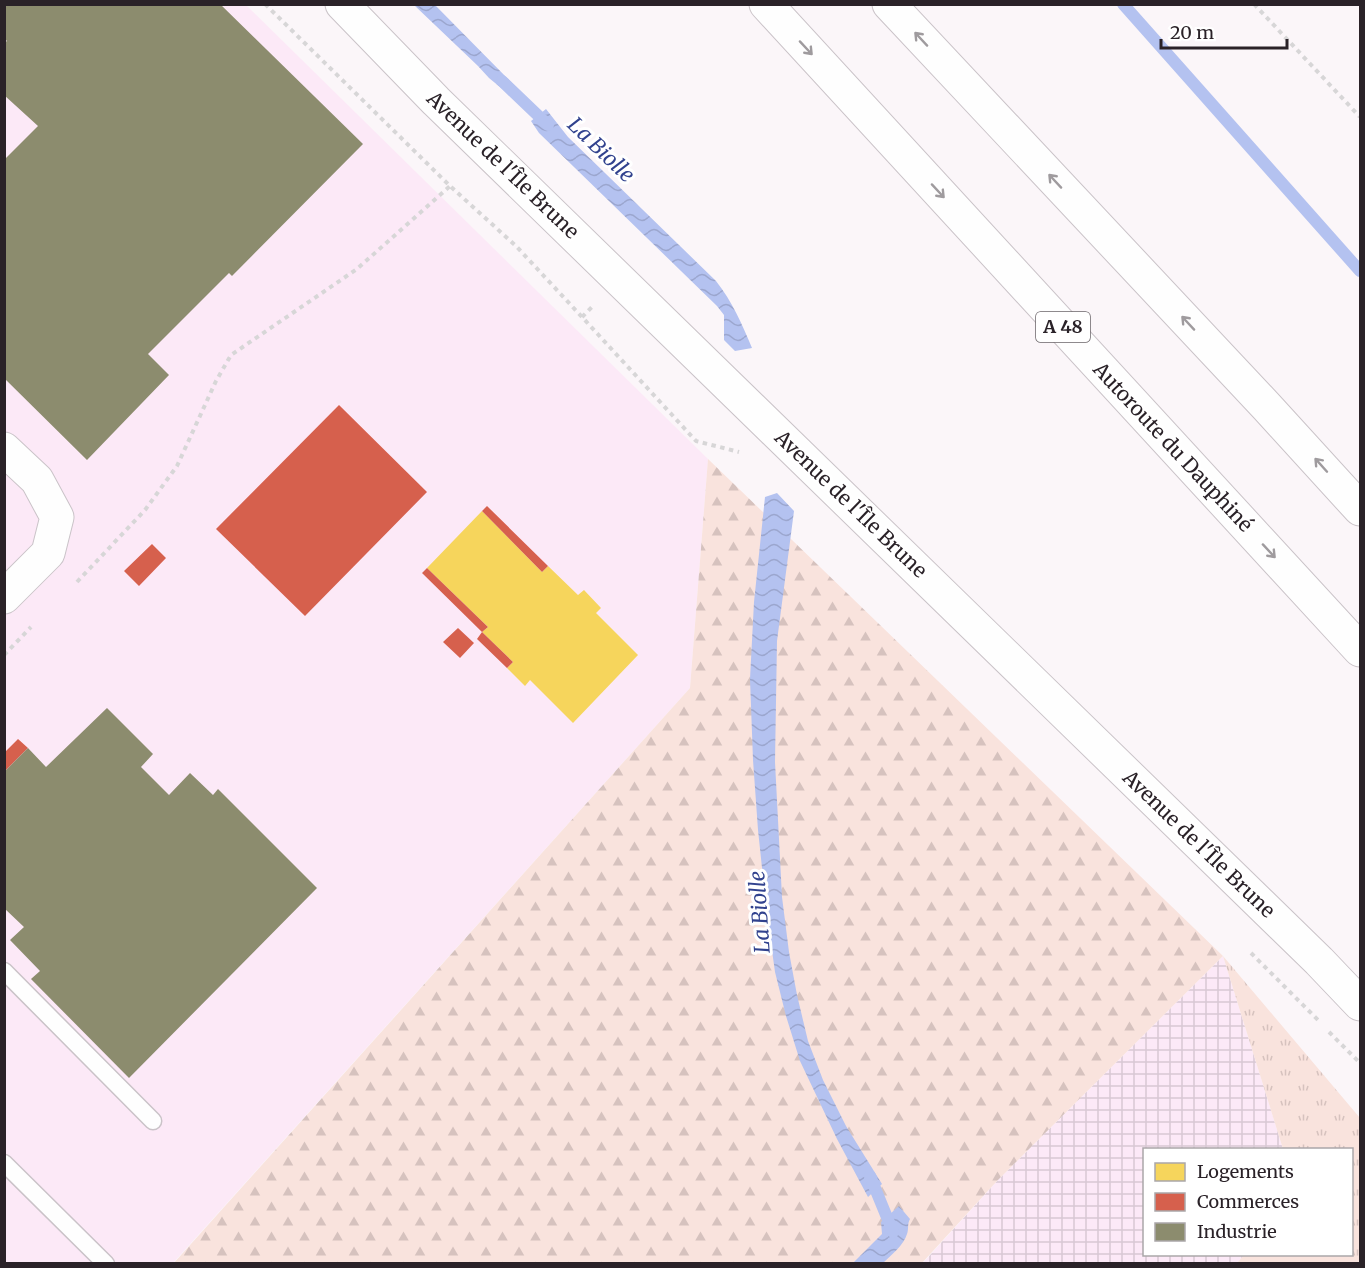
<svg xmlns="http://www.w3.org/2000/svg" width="1365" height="1268" font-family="Merriweather,serif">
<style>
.built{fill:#fce9f7}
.industrial{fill:url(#industrial-grid)}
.grass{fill:url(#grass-tufts)}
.forest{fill:url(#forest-firs)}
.water{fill:url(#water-waves)}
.homes{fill:#f6d55c}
.shops{fill:#d6604d}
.industry{fill:#8c8c6e}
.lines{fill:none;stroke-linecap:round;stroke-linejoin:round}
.stream{stroke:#b4c2f0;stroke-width:12}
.lane-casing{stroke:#cac3c8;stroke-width:19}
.street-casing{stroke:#cac3c8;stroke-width:35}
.secondary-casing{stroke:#cac3c8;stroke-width:35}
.highway-casing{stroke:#cac3c8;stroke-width:35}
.path{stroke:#d7d6d7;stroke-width:4;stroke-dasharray:4.5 4.5;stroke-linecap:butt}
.lane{stroke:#fefefe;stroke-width:16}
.street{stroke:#fefefe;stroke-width:33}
.secondary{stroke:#fefefe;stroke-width:33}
.highway{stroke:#fefefe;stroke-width:33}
.oneway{stroke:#9f9b9e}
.labels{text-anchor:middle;stroke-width:6;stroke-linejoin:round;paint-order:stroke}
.shield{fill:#fff;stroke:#6a6468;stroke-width:1.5}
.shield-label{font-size:18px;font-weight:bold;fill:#2a2228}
.street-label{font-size:20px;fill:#2a2228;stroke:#fff}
.water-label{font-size:21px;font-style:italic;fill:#31428e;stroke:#fff}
</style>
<defs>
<pattern id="industrial-grid" width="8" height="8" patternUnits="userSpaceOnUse" patternTransform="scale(1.5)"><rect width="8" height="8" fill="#fce9f7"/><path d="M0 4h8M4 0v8" fill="none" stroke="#d8c8d4"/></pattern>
<pattern id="grass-tufts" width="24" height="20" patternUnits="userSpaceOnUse" patternTransform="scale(1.5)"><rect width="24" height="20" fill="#f9e3dd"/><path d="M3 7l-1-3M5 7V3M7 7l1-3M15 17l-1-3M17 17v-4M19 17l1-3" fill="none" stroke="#d6c2be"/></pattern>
<pattern id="forest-firs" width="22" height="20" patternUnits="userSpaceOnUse" patternTransform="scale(1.5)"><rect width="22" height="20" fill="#f9e3dd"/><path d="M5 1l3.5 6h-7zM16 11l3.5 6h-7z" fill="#d6c2be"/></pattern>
<pattern id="water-waves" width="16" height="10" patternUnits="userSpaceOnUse" patternTransform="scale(1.5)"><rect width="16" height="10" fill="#b4c2f0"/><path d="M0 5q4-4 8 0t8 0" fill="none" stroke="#9ba6ce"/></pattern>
</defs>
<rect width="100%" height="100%" fill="#fbf6f9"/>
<path class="built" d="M5 5H246L708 459 690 688 173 1263 5 1264Z"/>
<path class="industrial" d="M1223 956 1283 1149 1144 1150V1254L1244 1255 1237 1263 922 1264 997 1181Z"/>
<path class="grass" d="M1223 956 1360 1118V1263H1237L1244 1255 1352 1254V1150L1283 1149Z"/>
<path class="forest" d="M708 459 1223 956 997 1181 922 1263 173 1264 690 688Z"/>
<path class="water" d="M414 5H435L517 88 511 96 489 78 478 66Z
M546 109 568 137 716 281C732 301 742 324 752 348L735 351 724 340V315L717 306 539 133 531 121Z
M777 493 794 511 777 641 775 762 782 897 789 952 797 995 808 1041 823 1080 846 1126 882 1184 868 1197 837 1139 800 1061 786 1016 775 972 767 915 758 830 753 760 750 679 754 602 765 497Z
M899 1206 910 1219C907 1224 909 1229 907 1234 904 1245 891 1255 883 1263H853L882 1234 881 1222Z"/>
<path class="homes" d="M482 511 542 572 548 566 578 595 584 590 601 608 596 613 638 655 573 723 530 680 525 686 507 668 513 662 482 632 488 627 427 568Z"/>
<path class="shops" d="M339 405 427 492 305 616 216 529Z
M487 506 548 566 542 572 482 511Z
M152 544 166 558 139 586 124 571Z
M427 568 488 627 482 632 513 662 507 668 477 639 482 632 422 573Z
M458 628 474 643 460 658 443 642Z
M18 739 28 748 4 772V753Z"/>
<path class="industry" d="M4 4H220L363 144 232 276 229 273 148 354 169 375 87 460 4 378V160L38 126 4 95V43L7 41 4 38Z
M107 708 153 754 141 767 169 795 190 773 213 795 218 789 317 888 129 1078 31 979 40 971 10 940 24 927 4 908V772L28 748 46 767Z"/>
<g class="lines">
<path class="stream" d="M1123 4 1360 271
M502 81 548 125
M870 1176 893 1232"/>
<g class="lane-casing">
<path id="lane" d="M4 971 153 1121
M4 1163 106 1264"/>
</g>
<g class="street-casing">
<path id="street" d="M4 449 37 480 57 517 48 553 4 597"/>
</g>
<g class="secondary-casing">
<path id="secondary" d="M342 4 436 101 1319 961 1360 1004"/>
</g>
<g class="highway-casing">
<path id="highway" d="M766 4 1360 650
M889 4 1267 407 1360 509"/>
</g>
<path class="path" d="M265 4 450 186 516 246 582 317 696 441 739 452
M1254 4 1360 117
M582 317 592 307
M77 582 145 510 177 466 216 381 231 355 357 269 450 186
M4 655 31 627
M1251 953 1318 1020
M1329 1032 1360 1063"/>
<use href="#lane" class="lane"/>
<use href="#street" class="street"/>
<use href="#secondary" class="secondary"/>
<use href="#highway" class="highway"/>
</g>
<defs><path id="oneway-shaft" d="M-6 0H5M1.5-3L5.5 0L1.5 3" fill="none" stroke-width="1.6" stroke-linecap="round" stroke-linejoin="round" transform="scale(1.5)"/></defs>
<g class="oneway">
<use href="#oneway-shaft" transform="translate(921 39) rotate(-133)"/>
<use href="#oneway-shaft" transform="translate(806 48) rotate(47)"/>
<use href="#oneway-shaft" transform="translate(1055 181) rotate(-133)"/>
<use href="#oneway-shaft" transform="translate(938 191) rotate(47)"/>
<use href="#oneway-shaft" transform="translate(1188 323) rotate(-133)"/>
<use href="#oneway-shaft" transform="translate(1321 465) rotate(-132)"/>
<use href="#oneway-shaft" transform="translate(1269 551) rotate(47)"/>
</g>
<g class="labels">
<rect class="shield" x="1036" y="312" width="54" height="30" rx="4.5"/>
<g class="shield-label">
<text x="1063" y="333">A 48</text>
</g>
<g class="street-label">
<text transform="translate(503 165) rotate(44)" y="7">Avenue de l'Île Brune</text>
<text transform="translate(1173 447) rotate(47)" y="7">Autoroute du Dauphiné</text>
<text transform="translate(851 504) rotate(44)" y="7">Avenue de l'Île Brune</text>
<text transform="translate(1199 844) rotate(44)" y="7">Avenue de l'Île Brune</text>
</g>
<g class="water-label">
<text transform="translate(601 150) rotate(44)" y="7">La Biolle</text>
<text transform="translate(760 912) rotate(-94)" y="7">La Biolle</text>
</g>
</g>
<rect width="1365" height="1268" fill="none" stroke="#2a2228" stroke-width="12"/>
<rect x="1143" y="1148" width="210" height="108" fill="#ffffff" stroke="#aaa7a9" stroke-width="1.5"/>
<rect x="1155" y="1163" width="30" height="18" fill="#f6d55c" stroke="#aaa7a9" stroke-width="1.5"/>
<text x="1197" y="1178" font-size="18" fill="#2a2228">Logements</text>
<rect x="1155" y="1193" width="30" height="18" fill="#d6604d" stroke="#aaa7a9" stroke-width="1.5"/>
<text x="1197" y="1208" font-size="18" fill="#2a2228">Commerces</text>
<rect x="1155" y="1223" width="30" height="18" fill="#8c8c6e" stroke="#aaa7a9" stroke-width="1.5"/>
<text x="1197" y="1238" font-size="18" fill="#2a2228">Industrie</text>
<path d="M1161 39v9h126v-9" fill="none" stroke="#2a2228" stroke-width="3"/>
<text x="1170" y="39" font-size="18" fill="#2a2228" stroke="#ffffff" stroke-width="4.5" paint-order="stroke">20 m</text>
</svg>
